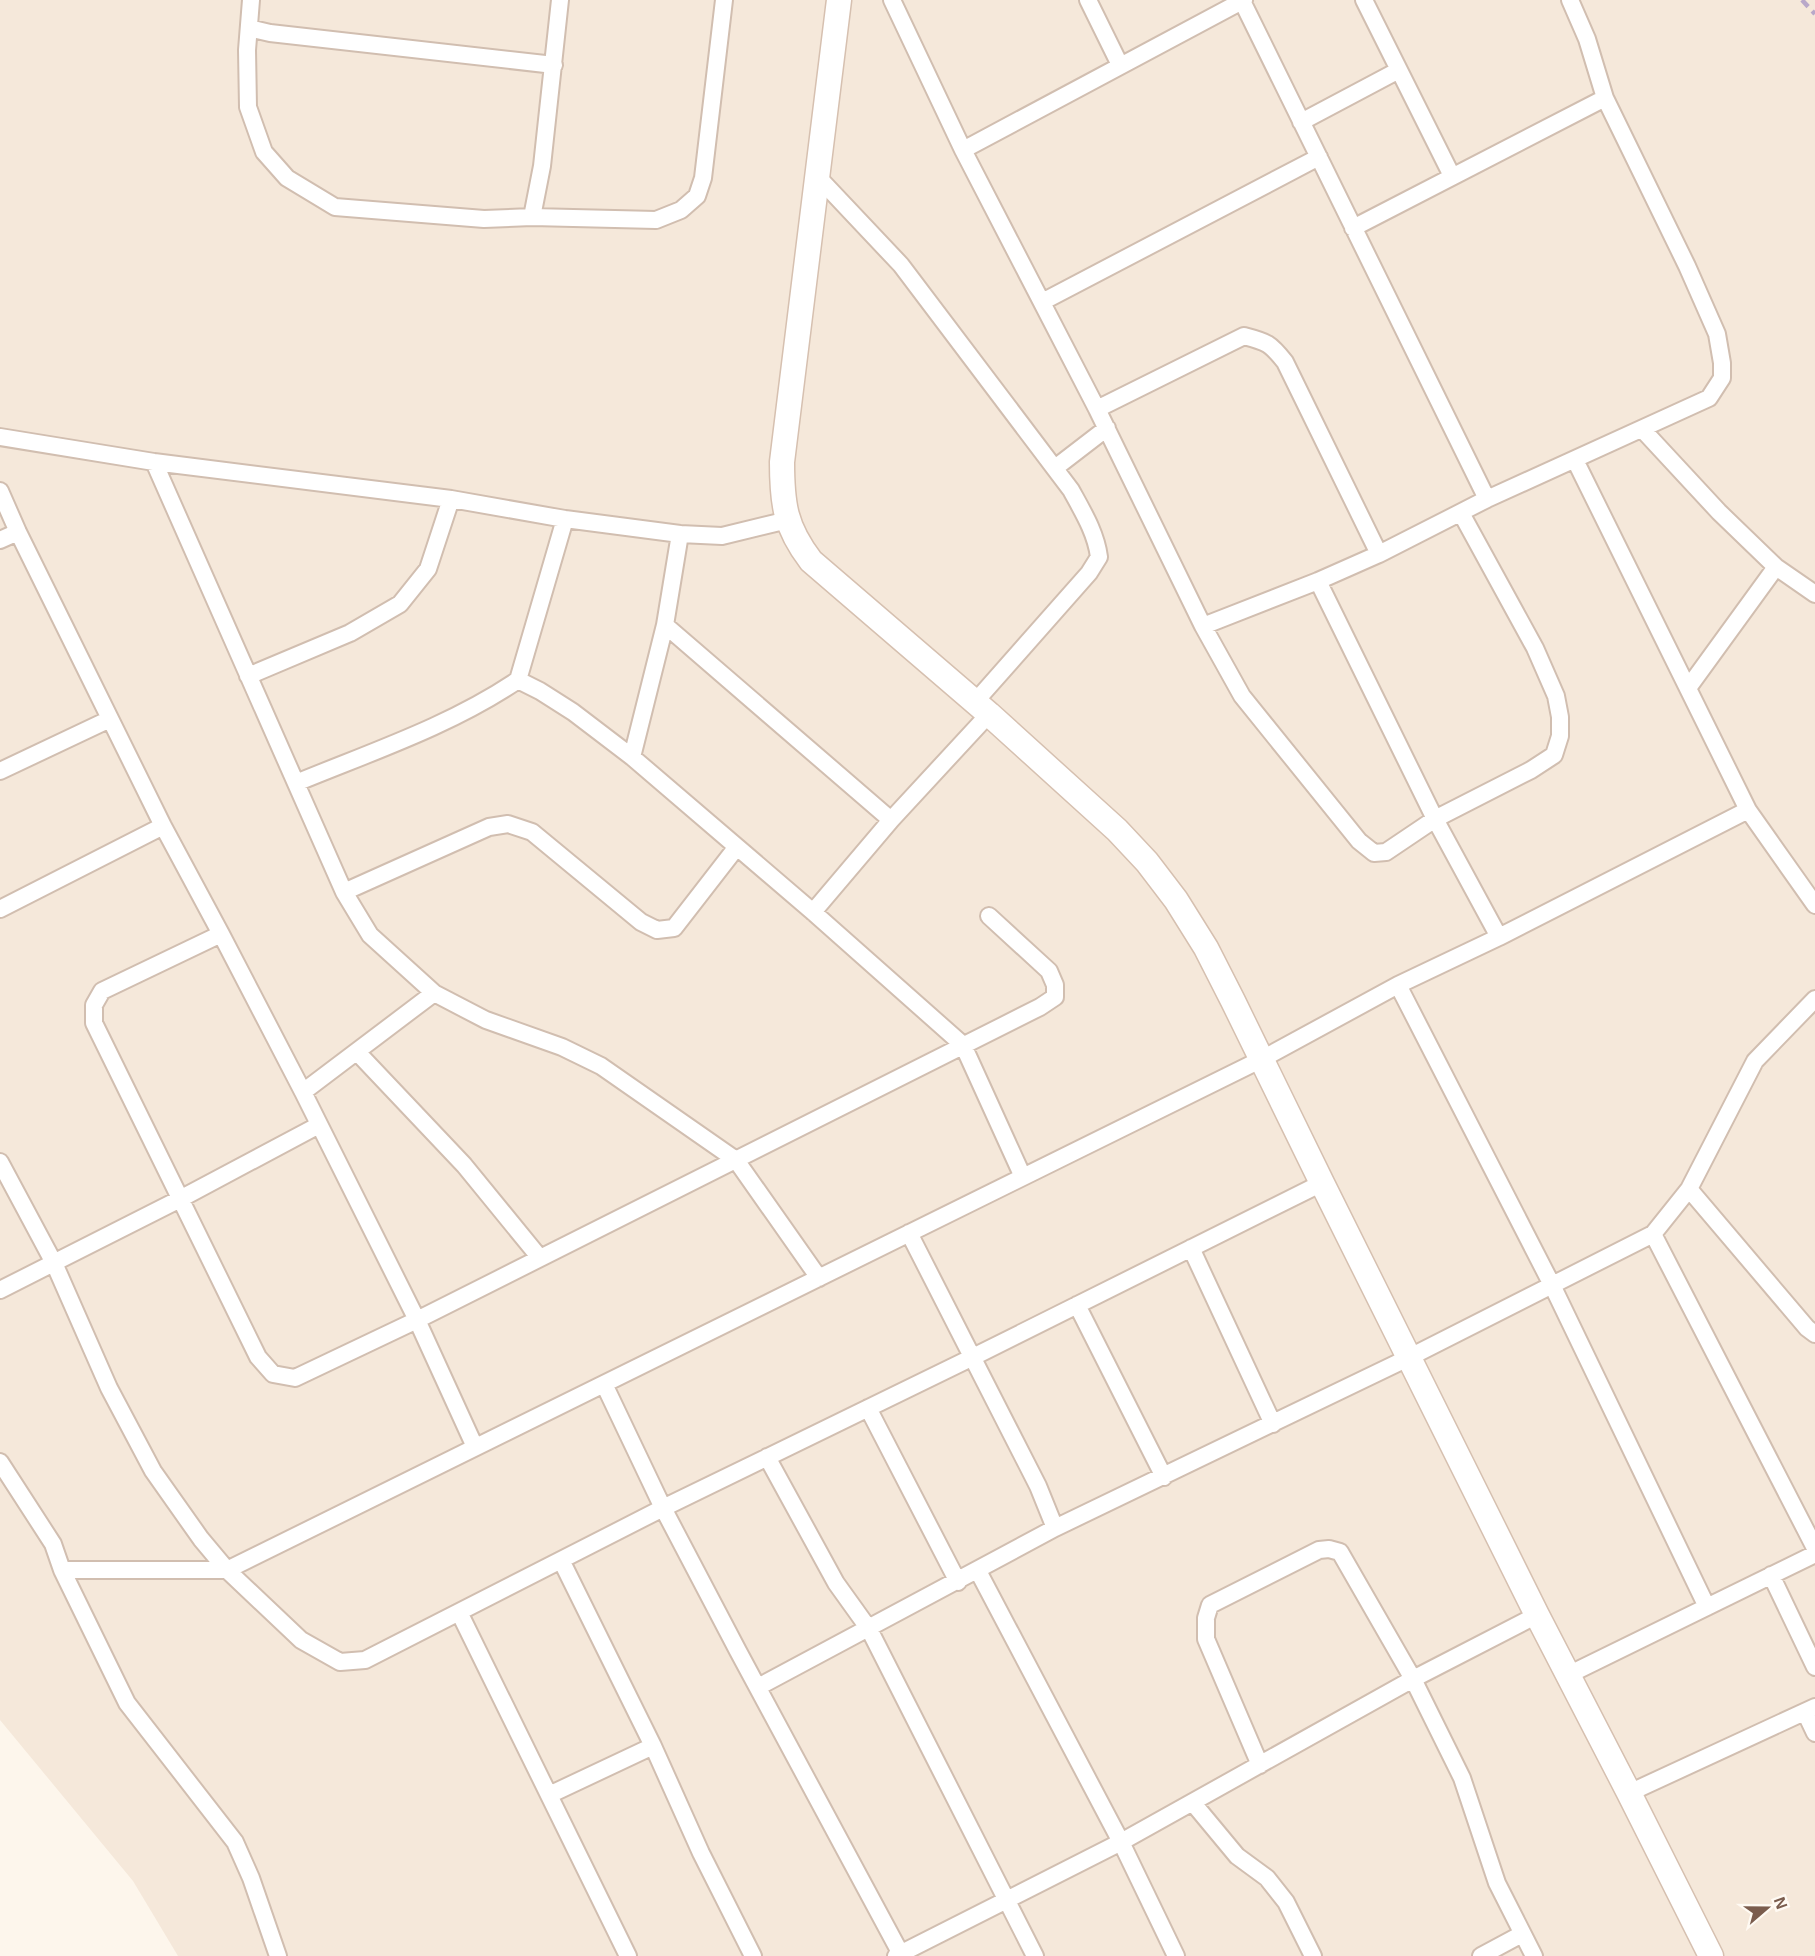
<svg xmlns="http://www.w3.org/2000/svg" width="1815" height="1956" font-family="Helvetica,sans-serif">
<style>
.residential{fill:#f5e8da}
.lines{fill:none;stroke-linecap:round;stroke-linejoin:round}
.street-casing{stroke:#d1beb0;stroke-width:20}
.secondary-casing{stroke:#d6c0b0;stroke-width:27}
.street{stroke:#fff;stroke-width:16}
.secondary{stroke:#fff;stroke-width:24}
.rail{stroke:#b9a8c9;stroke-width:4.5;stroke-dasharray:9 6;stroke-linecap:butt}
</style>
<rect width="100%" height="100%" fill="#fdf6ec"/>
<path class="residential" d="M0 0H1815V1956H178L133 1881 0 1720Z"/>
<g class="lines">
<g class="street-casing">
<path id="street" d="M251 0 247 50 248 107 264 152 287 178 335 207 484 219 532 217 656 220 681 210 697 196 703 178 724 0
M892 0 963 150 1097 409 1203 626 1242 696 1359 841 1374 853 1386 852 1435 819 1531 770 1554 755 1560 736V717L1556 696 1535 648 1461 513
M1088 0 1120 65
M1364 0 1452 176
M1242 1 1487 499
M249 28 270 33 554 65
M1301 122 1399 70
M963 150 1244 0
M817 176 901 265 1071 490C1083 512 1096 533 1099 557L1089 573 975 702
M532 217 542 166 560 0
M1353 228 1605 98
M1042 302 1319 157
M1097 409 1244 336C1267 342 1270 343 1285 362L1379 554
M1642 429 1719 512 1776 567 1815 594
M0 437 154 462 451 499 565 519 680 534 722 536 788 520
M1575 460 1748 810 1815 905
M154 462 344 892 370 935 434 993 486 1020 562 1047 601 1066 736 1160 819 1278
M1055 468 1107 428
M0 491 18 532 163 826 221 934 303 1092 417 1320 475 1447
M0 540 18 532
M1318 581 1435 819 1499 937
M665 625 891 820
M1203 626 1318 581 1379 554 1487 499 1709 398 1722 378V363L1717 334 1687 266 1605 98 1587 39 1570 0
M248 676 350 633 400 604 428 569 451 499
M518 680 540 691 573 712 632 757 813 912 963 1045 1023 1177
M1688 688 1776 567
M632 757 665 625 680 534
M0 771 110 719
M296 783C371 752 450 726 518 680L565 519
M344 892 489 827 508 824 532 832 641 922 657 930 674 928 736 848
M0 909 163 826
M813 912 891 820 989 714
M221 934 102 991 94 1005V1023L258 1357 273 1374 295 1378 417 1320 1040 1007 1055 997V985L1049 971 989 916
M1398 985 1552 1285 1707 1607
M357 1052 464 1165 540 1258
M303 1092 434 993
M0 1162 54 1263 109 1388 153 1471 201 1539 227 1570 301 1640 340 1662 365 1660 663 1508 973 1357 1322 1183
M1689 1189 1807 1328 1815 1334
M909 1233 1038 1486 1055 1528
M1653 1234 1815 1548
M1191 1248 1273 1424
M0 1290 180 1199 319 1125
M1077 1305 1164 1477
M604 1384 663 1508 738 1651 902 1956
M868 1408 958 1582
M767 1457 836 1583 869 1629 1035 1956
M0 1462 53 1544 62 1570H227L1262 1059 1398 985 1499 937 1748 810
M561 1560 653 1746 701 1853 753 1956
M62 1570 127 1703 235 1842 251 1878 278 1956
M978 1571 1121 1842 1176 1956
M1771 1575 1815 1667
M459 1612 628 1956
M1568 1675 1815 1554
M758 1687 1055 1528 1410 1357 1653 1234 1689 1189 1755 1061 1815 999
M1805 1712 1815 1733
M1260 1765 1206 1639V1618L1210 1605 1319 1550 1329 1549 1340 1552 1413 1679 1462 1778 1497 1883 1534 1956
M1629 1793 1815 1707
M549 1795 653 1746
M1193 1803 1237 1856 1267 1878 1286 1902 1313 1956
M896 1956 1121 1842 1413 1679 1537 1615
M1481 1956 1522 1934"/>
</g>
<g class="secondary-casing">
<path id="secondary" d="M839 0 782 462C782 504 785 527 811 561L989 714 1117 830 1147 862 1176 900 1206 948 1233 1001 1322 1183 1537 1615 1629 1793 1711 1956"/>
</g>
<use href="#street" class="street"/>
<use href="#secondary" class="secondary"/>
<path class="rail" d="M1802 0 1815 14"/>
</g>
<g transform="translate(1767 1908) rotate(70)" stroke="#fffaf3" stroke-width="4.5" paint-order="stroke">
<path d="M0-4.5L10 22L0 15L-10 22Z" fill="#7a5c4d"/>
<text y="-9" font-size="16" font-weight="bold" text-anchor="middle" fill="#7a5c4d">N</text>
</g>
</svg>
